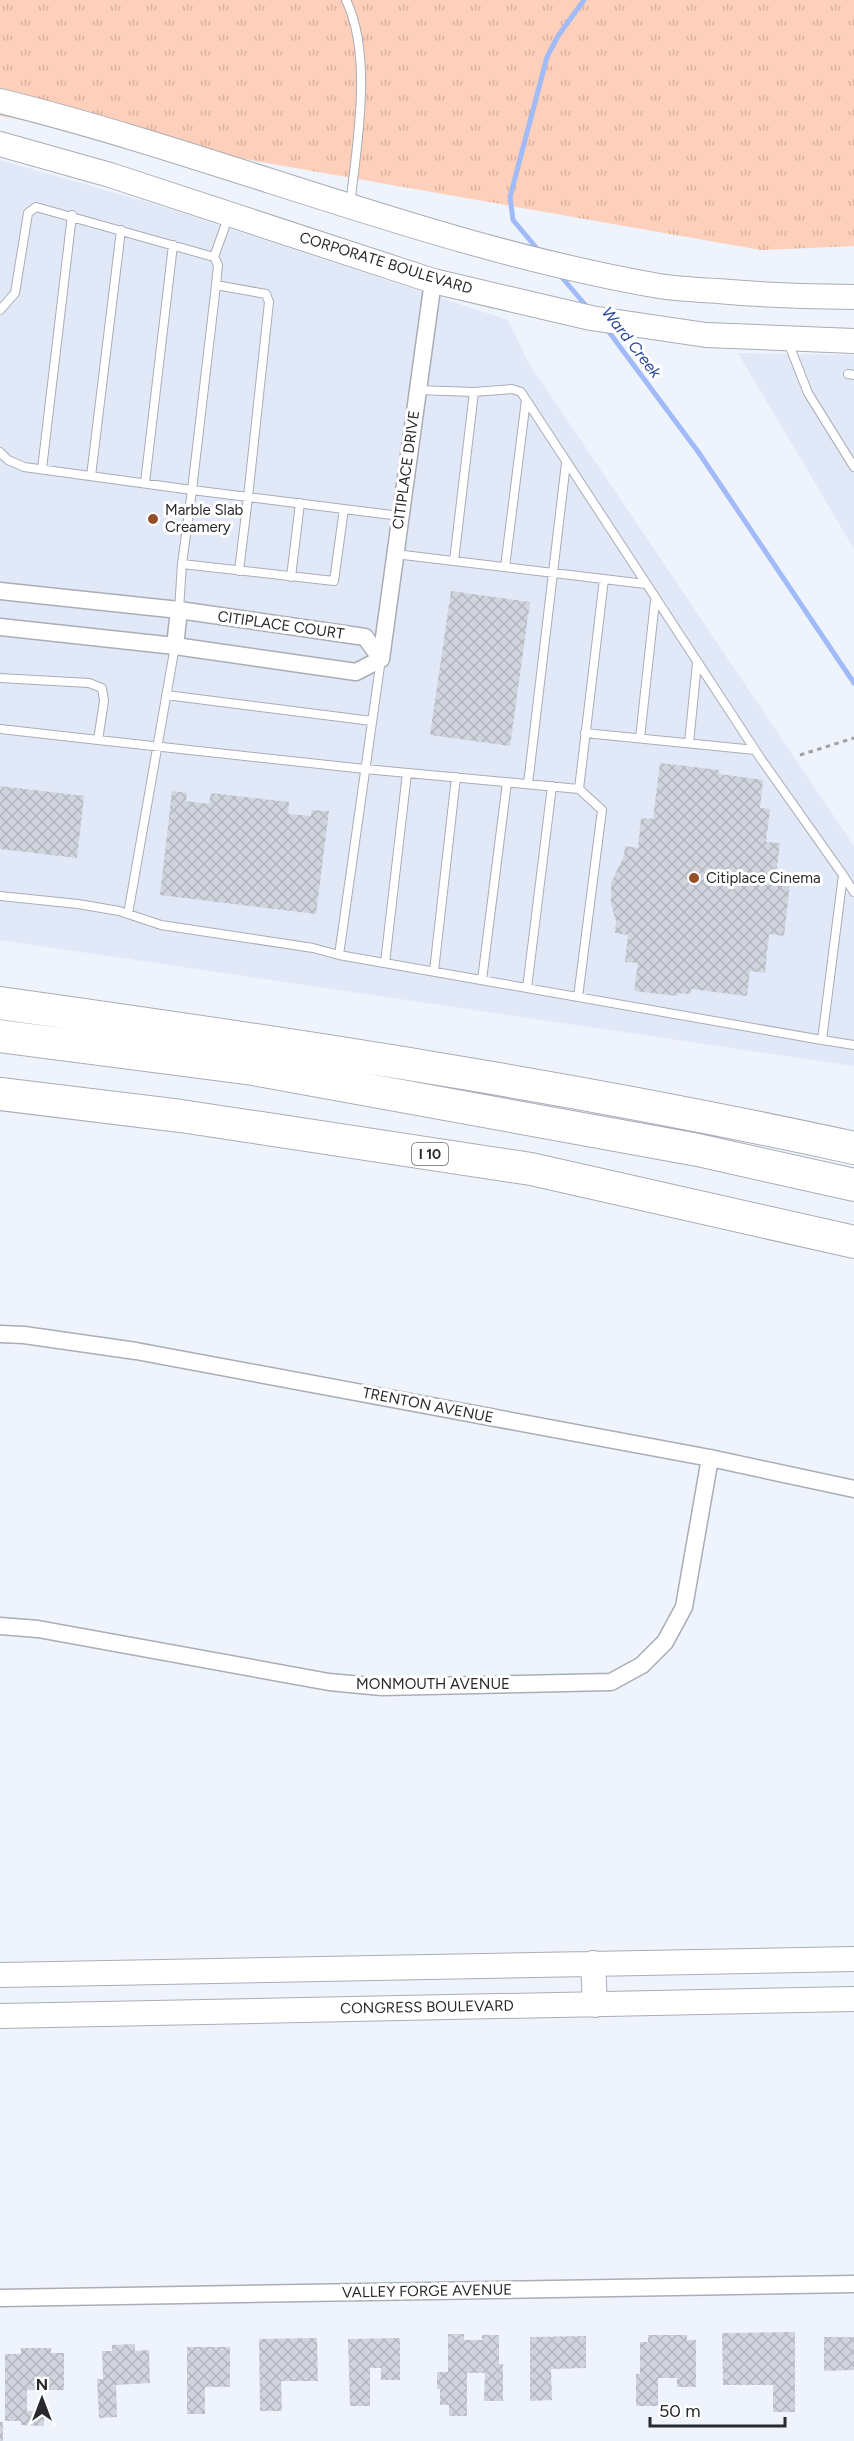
<svg xmlns="http://www.w3.org/2000/svg" width="854" height="2441" font-family="Figtree,sans-serif">
<style>
.built{fill:#e1e8f8}
.grass{fill:url(#grass-tufts)}
.lines{fill:none;stroke-linecap:round;stroke-linejoin:round}
.stream{stroke:#a1bbf9;stroke-width:5}
.building{fill:url(#building-cross-hatch)}
.lane-casing{stroke:#a9adb5;stroke-width:10}
.street-casing{stroke:#a9adb5;stroke-width:19}
.secondary-casing{stroke:#a9adb5;stroke-width:26}
.highway-casing{stroke:#a9adb5;stroke-width:34}
.path{stroke:#9fa1a8;stroke-width:3;stroke-dasharray:4.5 4.5;stroke-linecap:butt}
.lane{stroke:#fff;stroke-width:8}
.street{stroke:#fff;stroke-width:16}
.secondary{stroke:#fff;stroke-width:24}
.highway{stroke:#fff;stroke-width:32}
.poi-dot{fill:#954e2a;stroke:#fff;stroke-width:2}
.labels{text-anchor:middle;stroke-width:6;stroke-linejoin:round;paint-order:stroke}
.shield{fill:#fff;stroke:#68696b;stroke-width:1.5}
.shield-label{font-size:14px;font-weight:bold;fill:#28292c}
.street-label{font-size:15px;fill:#28292c;stroke:#fff}
.poi-label{font-size:15px;fill:#28292c;stroke:#fff;text-anchor:start}
.water-label{font-size:16px;font-style:italic;fill:#2c49a0;stroke:#fff}
</style>
<defs>
<pattern id="grass-tufts" width="24" height="20" patternUnits="userSpaceOnUse" patternTransform="scale(1.5)"><rect width="24" height="20" fill="#fecfba"/><path d="M3 7l-1-3M5 7V3M7 7l1-3M15 17l-1-3M17 17v-4M19 17l1-3" fill="none" stroke="#dab2a0"/></pattern>
<pattern id="building-cross-hatch" width="8" height="8" patternUnits="userSpaceOnUse" patternTransform="scale(1.5)"><rect width="8" height="8" fill="#d0d4dd"/><path d="M0 0l8 8M0 8l8-8" fill="none" stroke="#b3b6be"/></pattern>
</defs>
<rect width="100%" height="100%" fill="#eff3fc"/>
<path class="built" d="M0 160 161 206 508 320 528 362 854 846V1066L0 940Z
M738 353 854 355V549Z"/>
<path class="grass" d="M0 0H854V246L761 250 0 116Z"/>
<g class="lines">
<path class="stream" d="M539 251 513 220 510 197 547 57 558 36 584 0
M559 274 588 308
M606 328 699 453 854 683"/>
</g>
<path class="building" d="M451 591 530 602 510 746 430 735Z
M660 763 719 770V774L763 780 760 808 770 809 766 842 780 843 775 882 790 883 784 936 769 934 765 973 750 971 747 996 691 989 690 994 678 993V996L634 991 638 963 625 962 628 935 615 933 616 921 611 904V883L624 856 625 846 638 848 641 818 653 819Z
M0 786 84 796 77 858 0 849Z
M172 791 187 793 186 801 209 804 211 793 289 802 288 814 311 816 312 810 329 811 316 914 160 895Z
M795 2332V2412H773V2385H723L722 2333Z
M448 2334H464V2340H482V2335H499V2364H503V2401H484L485 2373H467V2416H449V2405H440V2389H437V2372H448Z
M648 2335H687V2340H696V2387H677V2378H658V2406H636V2374H640V2342H648Z
M586 2336V2368L551 2369 552 2400 530 2401V2337Z
M824 2337H854V2370L824 2371Z
M317 2338 318 2381H281L282 2411H260L259 2339Z
M400 2338V2380H381V2368H370V2406H350L348 2339Z
M135 2344V2351L149 2350 150 2383 116 2385 117 2417 99 2418 97 2379H103L102 2351H112V2345Z
M187 2347H230V2387H205V2414H187Z
M21 2348H51V2353H64V2390H27V2411H44V2426L21 2425V2421H5V2354H21Z
M0 2422H3V2441H0Z"/>
<g class="lines">
<g class="lane-casing">
<path id="lane" d="M346 0C373 55 357 145 350 205
M214 257 218 265 216 285 266 294 269 302 248 497 400 516
M216 285 192 490 248 497 239 571
M0 310 15 293 28 213 36 207 214 257 229 215
M788 342 808 393 854 467
M848 374 854 375
M0 452 8 460 24 467 192 490 182 564
M42 469 72 215
M91 476 121 230
M145 483 173 245
M395 554 645 584
M454 561 474 392
M505 567 526 400
M291 577 300 503
M179 610 182 564 334 581 344 509
M0 678 89 683 102 688 104 701 98 740 365 769 579 789 602 810 578 997
M166 695 372 721
M0 729 98 740
M585 733 755 750
M640 738 655 601
M689 743 697 663
M528 784 566 463
M579 789 604 579
M843 875 854 892
M0 896 78 904 119 911 161 925 313 948 339 955 822 1040 843 875 761 759 521 392 512 389 474 392 417 390
M128 914 175 646
M339 955 381 659
M385 963 407 773
M434 971 456 777
M482 980 507 782
M527 988 552 786
M822 1040 854 1045"/>
</g>
<g class="street-casing">
<path id="street" d="M0 591 179 610 365 637 381 659
M0 627 175 646 356 672 381 659
M175 646 179 610
M381 659 433 281
M0 1334 24 1335 136 1351 710 1458 854 1489
M0 1626 38 1629 329 1682 382 1687 611 1682 642 1665 665 1642 684 1607 710 1458
M0 2298 854 2284"/>
</g>
<g class="secondary-casing">
<path id="secondary" d="M0 101C222 156 434 247 659 286 678 289 699 290 718 291 764 295 808 297 854 297
M0 144 110 175 433 281 591 318 706 335 854 341
M593 1963 595 2005
M0 1975 854 1959
M0 2016 854 1999"/>
</g>
<g class="highway-casing">
<path id="highway" d="M0 1003C286 1043 572 1086 854 1148
M0 1036 253 1069 698 1150 854 1185
M0 1094 181 1116 531 1169 854 1242"/>
</g>
<path class="path" d="M800 755 854 738"/>
<use href="#lane" class="lane"/>
<use href="#street" class="street"/>
<use href="#secondary" class="secondary"/>
<use href="#highway" class="highway"/>
</g>
<g class="poi-dot">
<circle cx="153" cy="519" r="6"/>
<circle cx="694" cy="878" r="6"/>
</g>
<g class="labels">
<rect class="shield" x="412" y="1143" width="36" height="22" rx="4.5"/>
<g class="shield-label">
<text x="430" y="1159">I 10</text>
</g>
<g class="street-label">
<text transform="translate(386 263) rotate(17)" y="5">CORPORATE BOULEVARD</text>
<text transform="translate(406 470) rotate(-82)" y="5">CITIPLACE DRIVE</text>
<text transform="translate(281 625) rotate(8)" y="5">CITIPLACE COURT</text>
<text transform="translate(428 1405) rotate(11)" y="5">TRENTON AVENUE</text>
<text x="433" y="1689">MONMOUTH AVENUE</text>
<text transform="translate(427 2007) rotate(-1)" y="5">CONGRESS BOULEVARD</text>
<text transform="translate(427 2291) rotate(-1)" y="5">VALLEY FORGE AVENUE</text>
</g>
<g class="poi-label">
<text x="165" y="515">Marble Slab<tspan x="165" dy="17">Creamery</tspan></text>
<text x="706" y="883">Citiplace Cinema</text>
</g>
<g class="water-label">
<text transform="translate(632 342) rotate(52)" y="6">Ward Creek</text>
</g>
</g>
<g transform="translate(42 2399)" stroke="#ffffff" stroke-width="4.5" paint-order="stroke">
<path d="M0-4.5L10 22L0 15L-10 22Z" fill="#28292c"/>
<text y="-9" font-size="16" font-weight="bold" text-anchor="middle" fill="#28292c">N</text>
</g>
<path d="M650 2417v9h135v-9" fill="none" stroke="#28292c" stroke-width="3"/>
<text x="659" y="2417" font-size="18" fill="#28292c" stroke="#ffffff" stroke-width="4.5" paint-order="stroke">50 m</text>
</svg>
